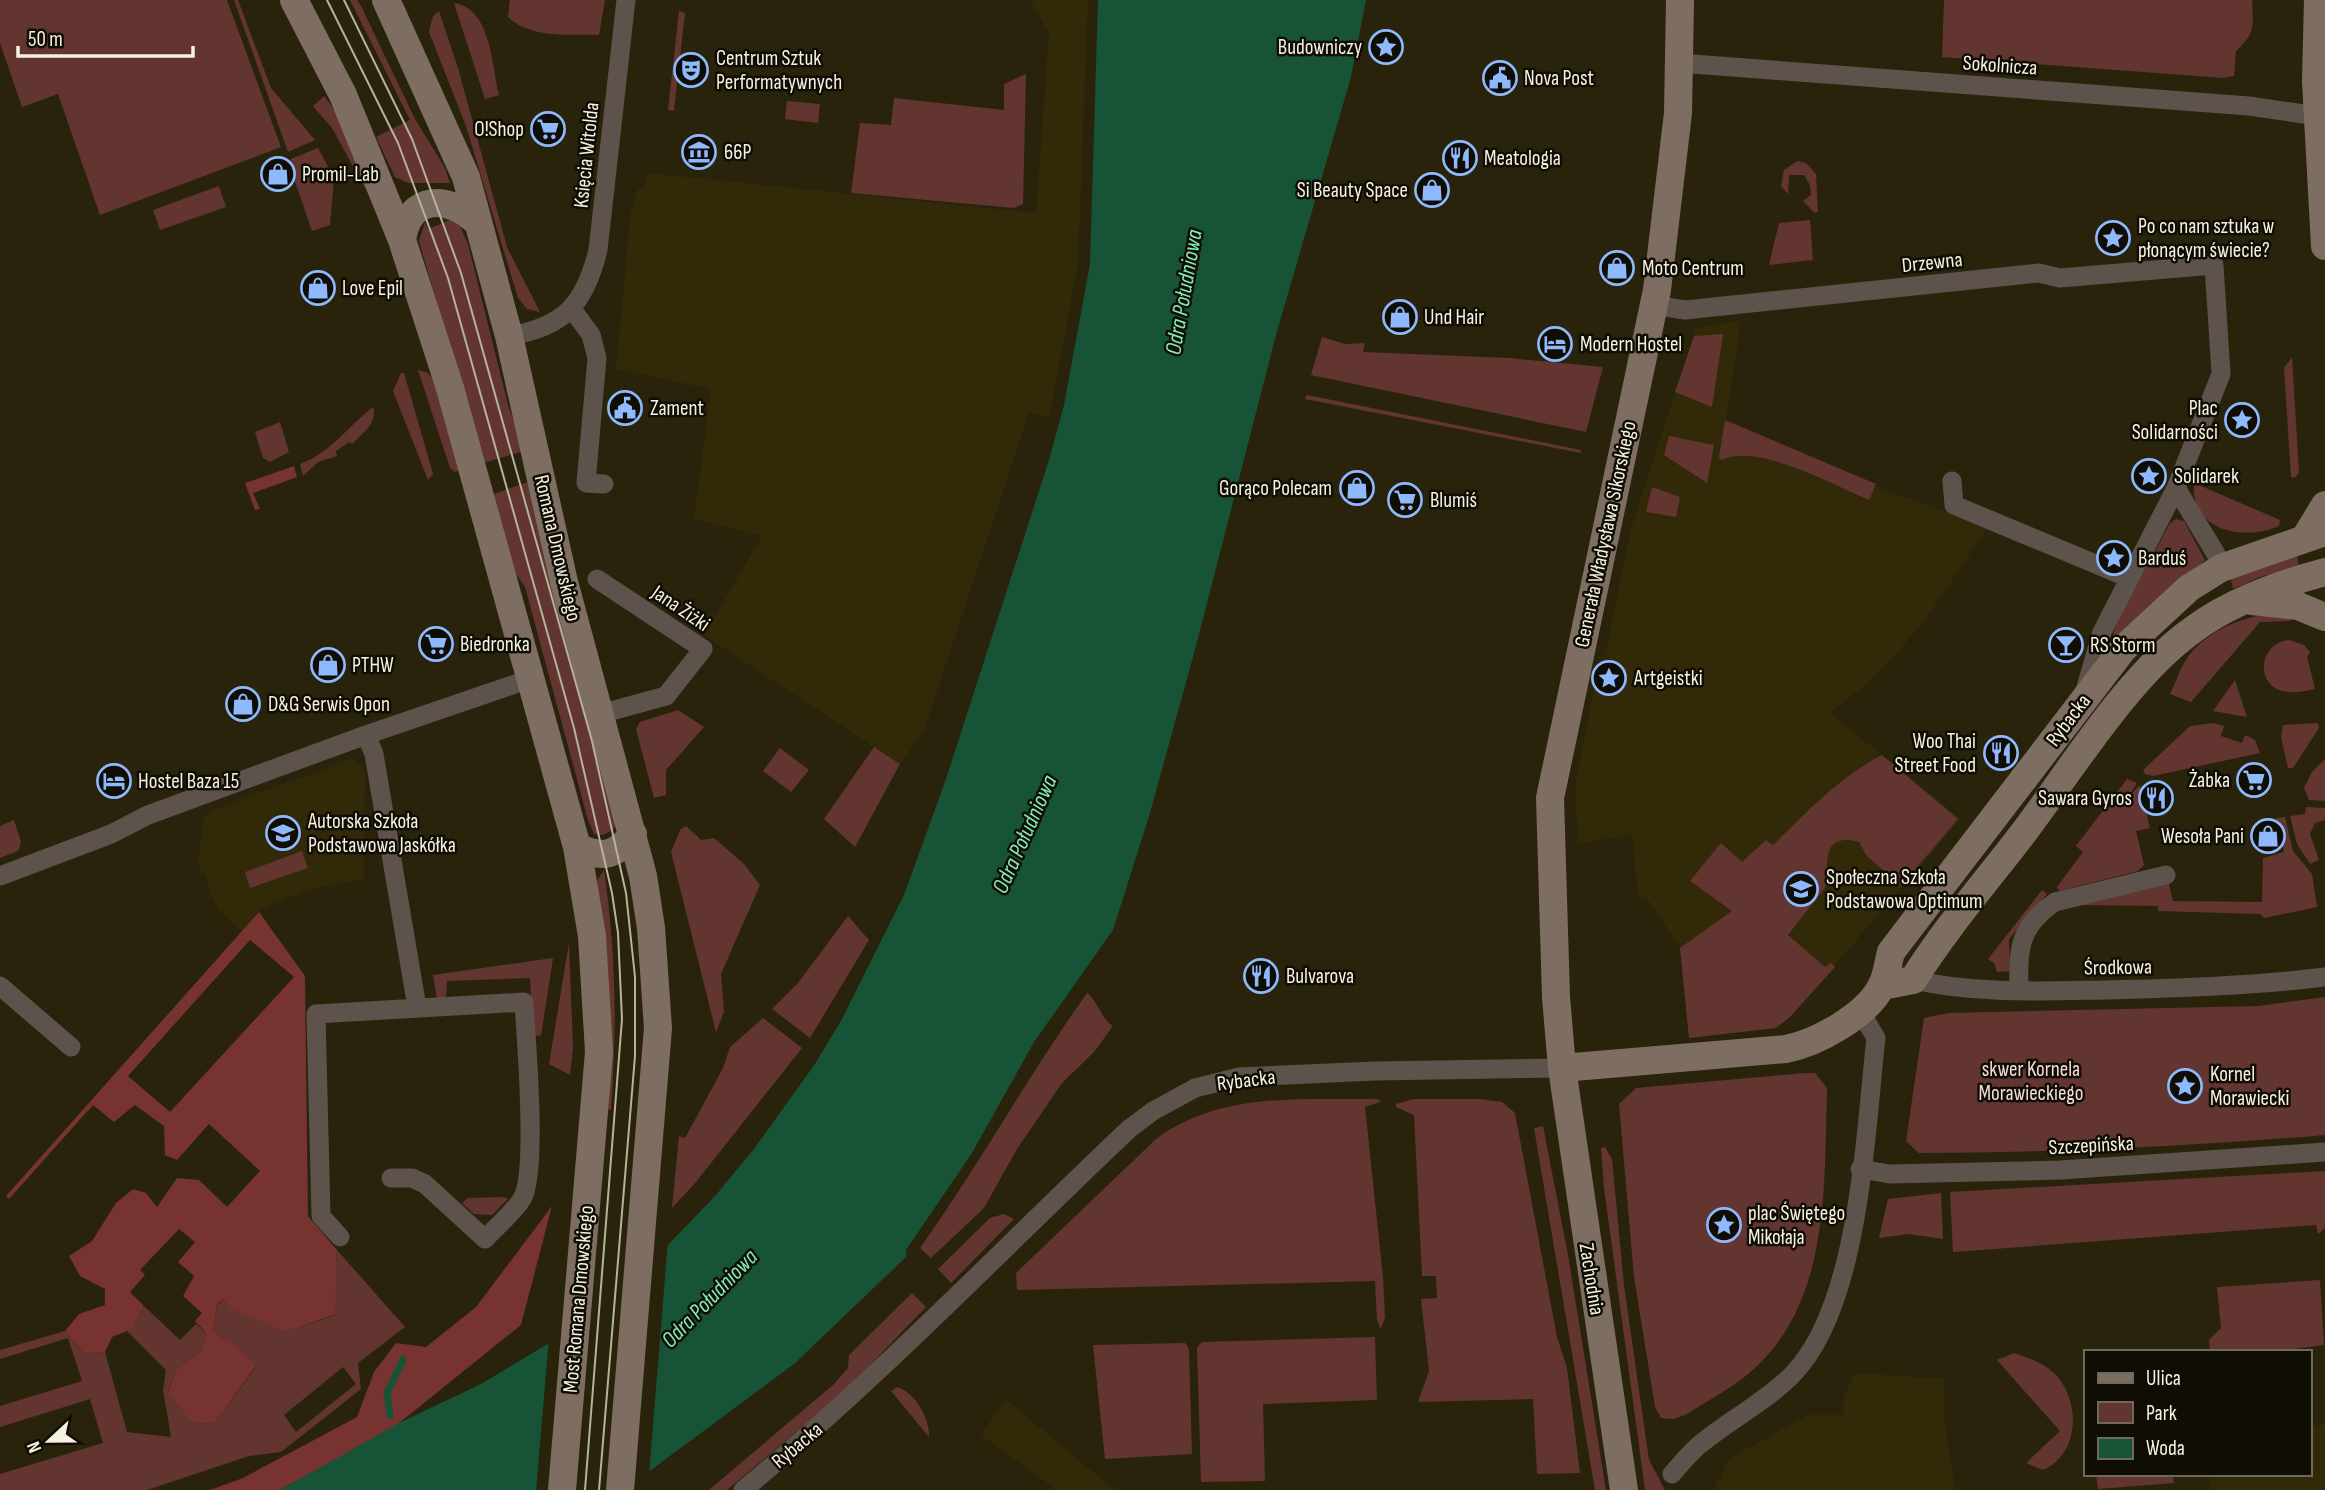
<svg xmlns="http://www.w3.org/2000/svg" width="2325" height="1490" font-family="'Sofia Sans Condensed',sans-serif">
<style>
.built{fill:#322909}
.green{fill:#623531;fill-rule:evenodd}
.forest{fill:#77332f;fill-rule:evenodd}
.water{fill:#175337}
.pier{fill:#2a230b}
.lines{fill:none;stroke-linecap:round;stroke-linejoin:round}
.stream{stroke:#175337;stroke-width:7}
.street{stroke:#5d534c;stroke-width:19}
.secondary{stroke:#7e6e62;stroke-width:28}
.tram{stroke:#b7b2a0;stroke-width:2}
.labels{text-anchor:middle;stroke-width:5;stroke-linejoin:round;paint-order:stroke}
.poi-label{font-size:21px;fill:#f6f2e3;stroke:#100d04;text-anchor:start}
.street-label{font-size:21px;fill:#f6f2e3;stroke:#100d04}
.park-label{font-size:21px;fill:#f3dcd9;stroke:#100d04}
.water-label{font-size:23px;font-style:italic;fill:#82edb5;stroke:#100d04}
</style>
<rect width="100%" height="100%" fill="#2a230b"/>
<path class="built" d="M1030 0H1088L1078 264 1049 418 1029 413 924 731 900 764 704 635 762 536 694 519 711 389 616 369 631 210 637 190 645 187 648 173 1036 213 1049 33Z
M1741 321 1726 420 1891 492 1988 527 1921 626 1869 682 1830 713 1961 819 1790 1017 1776 1028 1689 1038 1680 948 1650 902 1638 897 1632 835 1578 843 1575 787 1599 663 1606 650 1631 529 1696 328Z
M355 758 365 773 364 879 308 889 258 911 242 931 221 913 211 895 206 876 198 866 203 819 212 810Z
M1855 1373 1944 1379V1417L1955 1490H1714L1729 1459 1808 1415H1843L1844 1396Z
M1006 1399 1114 1490H1057L981 1435Z
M2325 1424V1490H2211L2209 1474H2309V1426Z"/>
<path class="green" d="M0 0H227L281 147 100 215 58 94 22 107 0 43Z
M234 0H238L271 88 315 140 288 152Z
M350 0H357L361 6 415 119 445 168 450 183H408L395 177 376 137 410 120Z
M510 0H605L599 35C570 34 531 39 508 17Z
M1944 0H2252C2253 26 2256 33 2236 51L2234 76 2223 78 1942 57Z
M454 3C491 8 492 66 499 95L485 99Z
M439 11 458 68 507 247 540 312 527 309 518 298 466 126 429 32 433 16Z
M679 11 685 13 674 111 668 110Z
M1026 74 1023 204 1014 208 851 193 860 123 891 125 894 98 1004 110V84Z
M324 96C347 126 359 152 365 188L332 128 313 106Z
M787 101 820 104 818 123 785 119Z
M318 148 334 178 330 225 312 231 289 164 291 159Z
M1797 161 1806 163 1816 174 1818 212 1815 213 1803 201 1811 195 1810 185 1804 175H1789L1788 194 1781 186 1784 170Z
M219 186 226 207 160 230 153 210Z
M450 220 460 226 468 244 508 405 525 451 483 463 419 241 425 222 428 229Z
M1810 220 1813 260 1769 265 1779 223Z
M1723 334 1712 407 1675 392 1694 336Z
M1322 337 1345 344 1365 343 1363 352 1509 358 1603 367 1586 432 1311 375Z
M2292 357 2299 472 2295 478 2291 477 2284 368Z
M418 370 428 373 435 382 461 470 454 472 450 468Z
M401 373H404L433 474 428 480 393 391Z
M1307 395 1581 450V453L1305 399Z
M373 407C378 423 362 434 352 444L349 442 336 451 337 456 318 462 303 476 300 464C332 452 347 427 373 407Z
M1725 420 1876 484 1869 500C1836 486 1756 442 1722 460L1719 458Z
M280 422 289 452 270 462 263 458 255 432Z
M1669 436 1714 445 1707 483 1664 455Z
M531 481 616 822 614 829 603 835 594 834 588 820 525 587 514 571 491 495Z
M2194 483 2280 520 2279 526C2245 541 2190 532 2194 483Z
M1652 487 1680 497 1676 517 1646 512Z
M2176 519 2184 521 2205 560 2110 644 2119 617 2170 523Z
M2297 556 2299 566 2260 577 2233 589 2231 579Z
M2290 612V621L2260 622 2191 702 2170 694C2176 682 2181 665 2190 654 2216 624 2253 614 2290 612Z
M2289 640 2304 645 2310 652 2307 657 2315 689C2306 691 2296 693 2287 692 2254 688 2258 643 2289 640Z
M2235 680 2247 717 2213 711Z
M678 710 704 727 666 770V795L654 798 636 729 640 722Z
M2214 723 2224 726 2221 736 2242 743 2245 735 2255 740 2260 753 2153 776 2145 774 2143 770 2190 726Z
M2318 723 2319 728 2293 768H2288L2281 737 2283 725Z
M874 747 900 764 855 847 824 819Z
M780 748 809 770 791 792 763 771Z
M1882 755 1958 819 1901 886 1866 855 1859 842C1823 832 1827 860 1827 885L1788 935 1825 967 1831 963 1835 967 1790 1017 1776 1028 1689 1038 1680 948 1732 911 1690 881 1721 843 1742 862 1766 840 1773 845C1807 812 1839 777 1882 755Z
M2325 759V801L2309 800 2304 788 2312 772Z
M2127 779 2137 783 2128 797 2140 785 2150 828 2136 831 2144 865 2138 871 2059 891 2057 887 2083 852 2076 846Z
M2306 807 2325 808V820L2315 823 2310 834 2319 860 2310 864 2297 844 2290 816 2305 814Z
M2285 817 2293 851 2312 874 2317 907 2264 918 2260 914 2158 911V906L2081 905 2169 884 2173 901 2262 902 2263 858 2284 852 2276 818Z
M14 820 21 842 18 851 0 858V826Z
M686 826 701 840 714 838 744 864 760 885 721 974 724 1012 716 1032 671 852 680 830Z
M302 851 308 868 250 888 245 872Z
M604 870C616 953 617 1026 611 1110L606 1109 597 881Z
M2042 890 2047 894 2009 939 2010 971 1997 972 1994 963 1988 959Z
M848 916 869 940 810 1038 772 1009 798 983Z
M569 943 573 1048 570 1075 549 1064Z
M553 958 541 1036 533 1035 530 978 447 981 446 998 437 999 433 975Z
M1087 993C1099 1002 1100 1018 1113 1026L1094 1052 1062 1083 1017 1149 984 1208 931 1258 920 1248C979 1165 1028 1076 1087 993Z
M2325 997V1135C2190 1147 2055 1152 1919 1153L1906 1141 1924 1018 1949 1013 2258 1006Z
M763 1018 802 1048 696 1182 672 1208 679 1136 685 1138 723 1068 730 1047Z
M1805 1073H1815L1827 1088C1824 1181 1831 1297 1756 1367 1736 1386 1709 1400 1685 1415L1674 1419 1661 1418 1655 1407 1634 1277 1619 1104 1636 1088Z
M1379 1099 1380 1102 1365 1107 1383 1277 1385 1317 1381 1329 1377 1320 1375 1281 1017 1290 1016 1273 1156 1139C1221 1091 1302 1100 1379 1099Z
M1413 1099H1480L1502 1102 1515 1113 1557 1337 1567 1368 1580 1473 1537 1474 1533 1399 1418 1402 1429 1371 1421 1299 1437 1298 1436 1276H1422L1414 1115 1396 1107V1104Z
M1543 1126 1568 1255 1606 1490H1595L1534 1128Z
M1605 1147 1612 1159 1624 1285 1649 1460 1665 1490H1645L1604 1188 1601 1148Z
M2325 1171V1228L2318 1234 2316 1225 1953 1252 1950 1192Z
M1941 1193 1943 1239 1909 1234 1879 1238 1888 1199Z
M504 1197 508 1199 492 1215 474 1214 462 1203 468 1198Z
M1004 1214 1014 1219 951 1283 938 1269 990 1218Z
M337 1250 405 1327 358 1363 361 1389 281 1452 249 1456 147 1490H0V1474L103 1443 90 1399 0 1427V1406L82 1381 68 1338 0 1359V1350L65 1331 84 1354 105 1352 127 1432 171 1437 163 1390 166 1370 127 1331 132 1329 144 1306 180 1340 196 1324 206 1333 201 1352 177 1368 168 1391 193 1422 214 1424 256 1367 232 1342 213 1332 217 1305 224 1299 287 1332 334 1315ZM343 1367 356 1384 296 1432 284 1415Z
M2320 1280 2324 1345 2270 1352H2210L2209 1340 2221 1328 2217 1287Z
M912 1293 926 1307 846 1390 727 1490H709L834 1384 848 1368 849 1355Z
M1375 1337 1377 1400 1263 1404 1265 1481 1201 1482 1197 1347 1202 1342Z
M1185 1343 1189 1349 1192 1454 1105 1459 1093 1345Z
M2014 1353C2029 1358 2046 1364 2057 1376 2081 1404 2079 1454 2043 1470L2026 1463 2060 1431 1997 1360Z
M897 1387C916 1393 930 1419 929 1437L891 1391Z
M2096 1474H2173L2174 1483 2098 1489Z"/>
<path class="forest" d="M294 466 297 477 253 493 260 509 255 510 245 483Z
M259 912 305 976 308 1216 337 1250 335 1314 287 1332 232 1309 224 1299 217 1304 213 1332 232 1342 256 1366 214 1424 192 1422 168 1392 177 1368 201 1352 206 1333 195 1321 202 1313 183 1296 194 1276 178 1262 195 1242 179 1229 140 1270 145 1275 130 1292 144 1306 132 1329 112 1337 105 1352 84 1354 65 1331 79 1314 105 1305V1289L80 1276 69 1256 92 1241 116 1203 133 1189 146 1193 157 1207 177 1178 199 1180 227 1207 260 1171 209 1124 177 1160 165 1155 164 1126 135 1105 114 1122 93 1105 9 1199 6 1196ZM250 940 294 977 170 1112 128 1076Z
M552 1206 521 1325 393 1428 280 1490H210L243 1478 357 1417 374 1372 396 1343 426 1347 476 1307Z"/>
<path class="water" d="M1098 0H1366L1351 77 1276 335 1196 646 1150 813 1113 930 1034 1042 972 1153 906 1250V1257L794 1364 624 1490H280L401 1422 481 1384 559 1337 667 1246 716 1195 754 1149 815 1064 842 1019 904 895 946 779 1049 460 1064 405 1090 264Z"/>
<path class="pier" d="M668 1240 649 1475 629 1490H536L549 1339Z"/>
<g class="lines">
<path class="stream" d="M390 1415 387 1393 403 1360"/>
<path class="street" d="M1679 63 2249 106 2317 116
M1654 305 1685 310 2039 273 2060 278 2214 265 2221 374 2176 488 2102 632 2085 691
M572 309 591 335 597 358 586 483 604 484
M509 336C565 327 585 303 598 250L626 0
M1952 481 1954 505 2129 578
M2176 488 2216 554 2221 568
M597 579 703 649 666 696 600 714
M366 735 374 754 417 1007
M0 876 111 834 148 815 366 735 530 679
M1913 980C1977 994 2040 991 2105 990 2179 988 2252 986 2325 977
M0 986 71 1047
M2019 991C2018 950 2018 927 2055 902L2166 875
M1860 1169 1890 1174 2061 1170 2325 1152
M340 1237 321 1216 316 1014 524 1002C526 1038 538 1173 522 1199 513 1213 497 1226 485 1239L425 1184 412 1178H391
M1672 1474C1680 1465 1688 1455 1697 1447 1727 1421 1763 1404 1791 1376 1860 1308 1865 1132 1876 1038L1860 1011
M743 1490C879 1378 1001 1250 1129 1129L1153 1111 1195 1088 1239 1077 1375 1071 1562 1068"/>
<path class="secondary" d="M294 0 343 95 402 240 450 388 577 847 592 936 599 1052 562 1490
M386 0 466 177 509 336 564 582 643 876 651 928 658 1028 620 1490
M2318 0 2316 81 2325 246
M402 240C409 193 449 195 478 223
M2305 538 2325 505
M2252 601 2298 606 2325 617
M577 847C603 859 616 856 633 834
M1882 986 1913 980C1945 929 1984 884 2021 836 2070 772 2128 675 2194 629 2232 601 2280 584 2325 572
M1562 1068 1786 1049C1817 1043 1868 1015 1882 985 1887 975 1888 963 1891 952L2123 649 2189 588 2221 568 2325 532
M1624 1490 1562 1068 1556 997 1550 798 1657 290 1678 113 1680 0"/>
<path class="tram" d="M327 0 398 143 448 278 574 728 612 893 618 933 622 1019 585 1490
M344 0 412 139 461 273 592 741 626 893 635 977V1056L599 1490"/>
</g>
<defs>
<g id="sight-ring" transform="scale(1.75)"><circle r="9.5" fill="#100d04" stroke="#8eb9fd" stroke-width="1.5"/><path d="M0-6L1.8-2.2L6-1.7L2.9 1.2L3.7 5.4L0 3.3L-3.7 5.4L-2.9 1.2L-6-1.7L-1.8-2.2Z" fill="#8eb9fd"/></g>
<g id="theatre-ring" transform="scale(1.75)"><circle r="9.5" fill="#100d04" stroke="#8eb9fd" stroke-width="1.5"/><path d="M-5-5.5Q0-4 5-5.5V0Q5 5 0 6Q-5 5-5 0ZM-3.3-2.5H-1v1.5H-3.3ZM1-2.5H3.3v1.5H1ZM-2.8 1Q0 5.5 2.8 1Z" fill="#8eb9fd"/></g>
<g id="civic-ring" transform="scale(1.75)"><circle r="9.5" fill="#100d04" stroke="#8eb9fd" stroke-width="1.5"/><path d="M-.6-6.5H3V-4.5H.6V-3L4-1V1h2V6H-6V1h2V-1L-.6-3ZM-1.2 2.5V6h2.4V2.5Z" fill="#8eb9fd"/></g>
<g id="supermarket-ring" transform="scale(1.75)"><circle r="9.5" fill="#100d04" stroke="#8eb9fd" stroke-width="1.5"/><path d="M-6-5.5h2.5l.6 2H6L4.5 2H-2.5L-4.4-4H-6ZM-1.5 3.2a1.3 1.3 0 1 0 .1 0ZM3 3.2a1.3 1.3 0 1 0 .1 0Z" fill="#8eb9fd"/></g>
<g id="museum-ring" transform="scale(1.75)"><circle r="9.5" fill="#100d04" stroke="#8eb9fd" stroke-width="1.5"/><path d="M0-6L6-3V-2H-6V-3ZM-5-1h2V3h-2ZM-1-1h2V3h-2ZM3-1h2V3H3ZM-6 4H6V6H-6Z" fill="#8eb9fd"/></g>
<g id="restaurant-ring" transform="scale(1.75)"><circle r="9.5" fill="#100d04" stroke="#8eb9fd" stroke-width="1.5"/><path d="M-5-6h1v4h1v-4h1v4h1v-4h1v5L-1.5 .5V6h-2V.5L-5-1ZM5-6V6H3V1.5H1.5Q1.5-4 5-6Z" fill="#8eb9fd"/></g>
<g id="shop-ring" transform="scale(1.75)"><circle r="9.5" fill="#100d04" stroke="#8eb9fd" stroke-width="1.5"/><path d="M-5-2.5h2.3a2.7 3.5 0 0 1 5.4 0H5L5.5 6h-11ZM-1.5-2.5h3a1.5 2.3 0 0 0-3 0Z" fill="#8eb9fd"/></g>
<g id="hotel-ring" transform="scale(1.75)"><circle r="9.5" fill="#100d04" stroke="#8eb9fd" stroke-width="1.5"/><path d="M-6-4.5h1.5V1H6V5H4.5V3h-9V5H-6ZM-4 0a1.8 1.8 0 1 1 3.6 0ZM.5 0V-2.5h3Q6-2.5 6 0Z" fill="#8eb9fd"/></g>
<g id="bar-ring" transform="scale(1.75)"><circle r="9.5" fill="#100d04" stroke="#8eb9fd" stroke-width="1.5"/><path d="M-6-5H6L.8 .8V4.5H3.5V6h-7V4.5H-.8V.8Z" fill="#8eb9fd"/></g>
<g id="school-ring" transform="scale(1.75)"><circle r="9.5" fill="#100d04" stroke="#8eb9fd" stroke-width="1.5"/><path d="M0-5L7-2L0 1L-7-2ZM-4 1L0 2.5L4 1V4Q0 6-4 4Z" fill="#8eb9fd"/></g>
</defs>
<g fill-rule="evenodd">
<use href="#sight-ring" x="1386" y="47"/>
<use href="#theatre-ring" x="691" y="70"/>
<use href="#civic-ring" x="1500" y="78"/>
<use href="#supermarket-ring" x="548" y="129"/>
<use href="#museum-ring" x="699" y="152"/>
<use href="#restaurant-ring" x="1460" y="158"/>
<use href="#shop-ring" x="278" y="174"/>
<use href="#shop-ring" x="1432" y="190"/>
<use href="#sight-ring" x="2113" y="238"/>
<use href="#shop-ring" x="1617" y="268"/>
<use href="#shop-ring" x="318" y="288"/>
<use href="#shop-ring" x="1400" y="317"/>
<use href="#hotel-ring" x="1555" y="344"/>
<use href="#civic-ring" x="625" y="408"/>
<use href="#sight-ring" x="2242" y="420"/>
<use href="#sight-ring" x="2149" y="476"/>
<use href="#shop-ring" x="1357" y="488"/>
<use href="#supermarket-ring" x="1405" y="500"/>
<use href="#sight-ring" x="2114" y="558"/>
<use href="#supermarket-ring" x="436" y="644"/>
<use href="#bar-ring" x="2066" y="645"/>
<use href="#shop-ring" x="328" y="665"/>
<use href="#sight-ring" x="1609" y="678"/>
<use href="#shop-ring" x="243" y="704"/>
<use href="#restaurant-ring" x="2001" y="753"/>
<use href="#supermarket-ring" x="2254" y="780"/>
<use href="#hotel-ring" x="114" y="781"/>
<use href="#restaurant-ring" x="2156" y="798"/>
<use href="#school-ring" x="283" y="833"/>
<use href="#shop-ring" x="2268" y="836"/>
<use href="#school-ring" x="1801" y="889"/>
<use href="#restaurant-ring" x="1261" y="976"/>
<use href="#sight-ring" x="2185" y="1086"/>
<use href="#sight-ring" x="1724" y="1225"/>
</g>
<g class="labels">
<g class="poi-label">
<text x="1362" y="54" text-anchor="end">Budowniczy</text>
<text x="716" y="65">Centrum Sztuk<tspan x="716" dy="24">Performatywnych</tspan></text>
<text x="1524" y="85">Nova Post</text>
<text x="524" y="136" text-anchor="end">O!Shop</text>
<text x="724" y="159">66P</text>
<text x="1484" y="165">Meatologia</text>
<text x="302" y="181">Promil-Lab</text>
<text x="1408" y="197" text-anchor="end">Si Beauty Space</text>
<text x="2138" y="233">Po co nam sztuka w<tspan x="2138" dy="24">płonącym świecie?</tspan></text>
<text x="1642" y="275">Moto Centrum</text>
<text x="342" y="295">Love Epil</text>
<text x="1424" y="324">Und Hair</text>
<text x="1580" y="351">Modern Hostel</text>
<text x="650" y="415">Zament</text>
<text x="2218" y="415" text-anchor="end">Plac<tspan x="2218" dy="24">Solidarności</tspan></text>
<text x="2174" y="483">Solidarek</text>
<text x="1332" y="495" text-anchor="end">Gorąco Polecam</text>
<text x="1430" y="507">Blumiś</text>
<text x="2138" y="565">Barduś</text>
<text x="460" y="651">Biedronka</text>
<text x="2090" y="652">RS Storm</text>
<text x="352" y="672">PTHW</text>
<text x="1634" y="685">Artgeistki</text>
<text x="268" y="711">D&amp;G Serwis Opon</text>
<text x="1976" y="748" text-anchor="end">Woo Thai<tspan x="1976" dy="24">Street Food</tspan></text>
<text x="2230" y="787" text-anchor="end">Żabka</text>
<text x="138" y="788">Hostel Baza 15</text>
<text x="2132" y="805" text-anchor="end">Sawara Gyros</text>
<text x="308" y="828">Autorska Szkoła<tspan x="308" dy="24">Podstawowa Jaskółka</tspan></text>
<text x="2244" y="843" text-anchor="end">Wesoła Pani</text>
<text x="1826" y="884">Społeczna Szkoła<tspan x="1826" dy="24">Podstawowa Optimum</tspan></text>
<text x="1286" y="983">Bulvarova</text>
<text x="2210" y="1081">Kornel<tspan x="2210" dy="24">Morawiecki</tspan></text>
<text x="1748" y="1220">plac Świętego<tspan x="1748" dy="24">Mikołaja</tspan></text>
</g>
<g class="street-label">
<text transform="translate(2000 65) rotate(4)" y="7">Sokolnicza</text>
<text transform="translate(586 155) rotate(-84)" y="7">Księcia Witolda</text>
<text transform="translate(1932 262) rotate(-6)" y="7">Drzewna</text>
<text transform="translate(1605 534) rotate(-78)" y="7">Generała Władysława Sikorskiego</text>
<text transform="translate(558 548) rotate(77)" y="7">Romana Dmowskiego</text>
<text transform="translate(681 608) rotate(34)" y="7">Jana Żiżki</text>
<text transform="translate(2068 720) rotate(-53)" y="7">Rybacka</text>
<text transform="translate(2118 967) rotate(-1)" y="7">Środkowa</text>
<text transform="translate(1246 1080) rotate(-7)" y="7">Rybacka</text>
<text transform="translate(2091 1145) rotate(-3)" y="7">Szczepińska</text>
<text transform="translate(1592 1279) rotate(81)" y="7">Zachodnia</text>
<text transform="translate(578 1299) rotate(-85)" y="7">Most Romana Dmowskiego</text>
<text transform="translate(797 1445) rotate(-40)" y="7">Rybacka</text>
</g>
<g class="park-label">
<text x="2031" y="1076">skwer Kornela<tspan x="2031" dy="24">Morawieckiego</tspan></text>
</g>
<g class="water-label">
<text transform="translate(1183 292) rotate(-80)" y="8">Odra Południowa</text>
<text transform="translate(1024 834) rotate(-66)" y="8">Odra Południowa</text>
<text transform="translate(709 1298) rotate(-46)" y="8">Odra Południowa</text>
</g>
</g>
<rect x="2084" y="1350" width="228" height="126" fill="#100d04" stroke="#6c695d" stroke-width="2"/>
<rect x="2098" y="1373" width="35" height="10" fill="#7e6e62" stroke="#6c695d" stroke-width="2"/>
<text x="2146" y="1385" font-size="21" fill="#f6f2e3">Ulica</text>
<rect x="2098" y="1402" width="35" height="21" fill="#623531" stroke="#6c695d" stroke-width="2"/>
<text x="2146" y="1420" font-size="21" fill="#f6f2e3">Park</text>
<rect x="2098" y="1438" width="35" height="21" fill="#175337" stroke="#6c695d" stroke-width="2"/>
<text x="2146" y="1455" font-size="21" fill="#f6f2e3">Woda</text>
<g transform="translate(49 1441) rotate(248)" stroke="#100d04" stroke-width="5" paint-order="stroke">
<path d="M0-5L12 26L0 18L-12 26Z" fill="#f6f2e3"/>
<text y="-10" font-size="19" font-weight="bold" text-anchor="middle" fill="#f6f2e3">N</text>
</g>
<path d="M18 46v10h175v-10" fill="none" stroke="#f6f2e3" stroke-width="3.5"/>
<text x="28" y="46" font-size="21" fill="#f6f2e3" stroke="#100d04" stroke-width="5" paint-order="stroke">50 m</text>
</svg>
